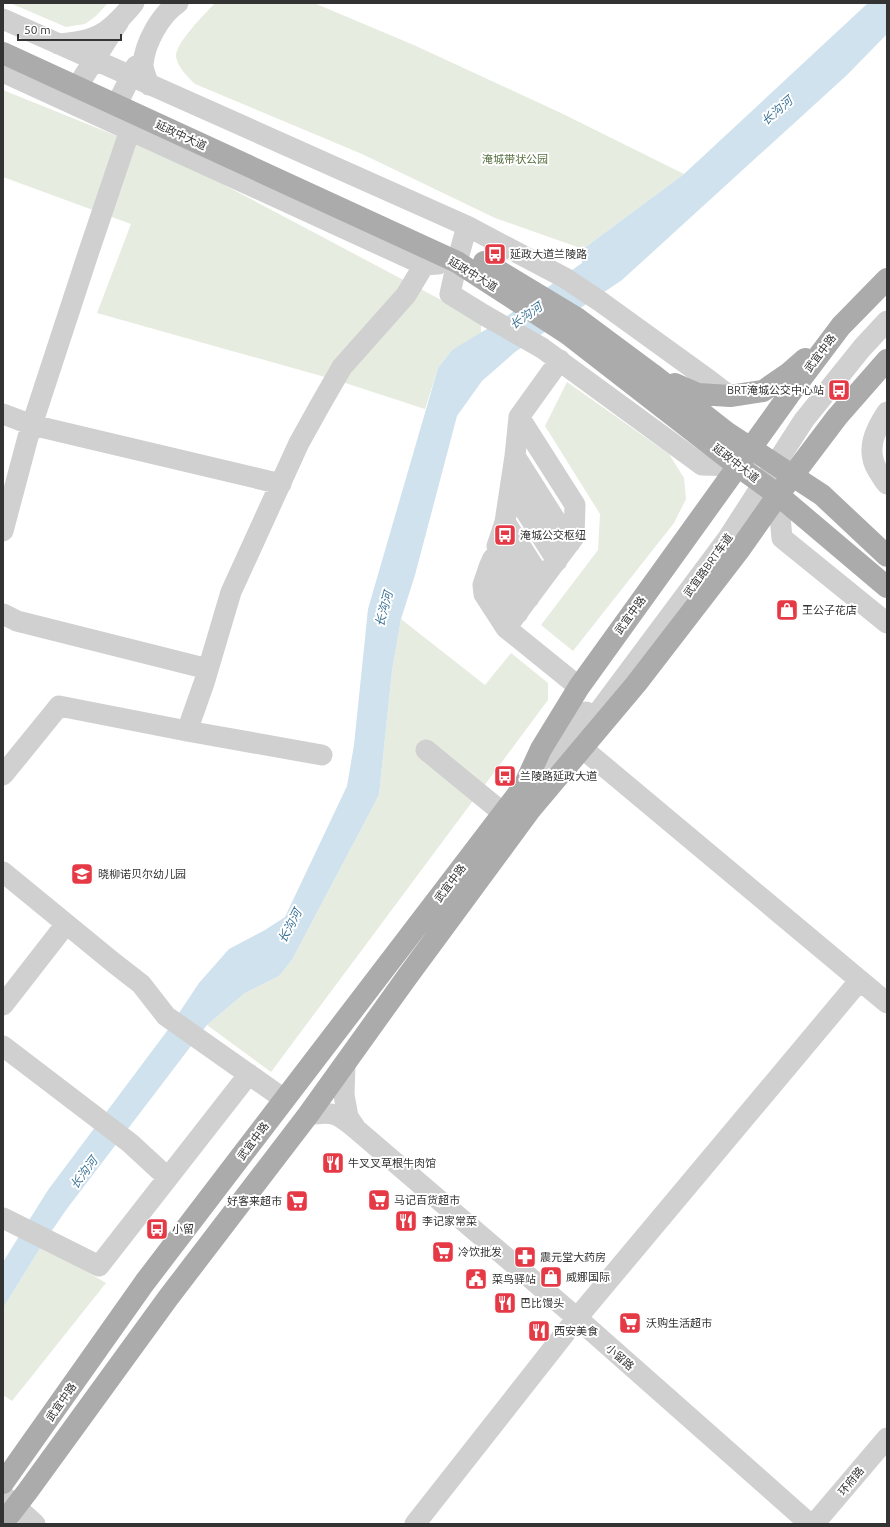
<svg xmlns="http://www.w3.org/2000/svg" width="890" height="1527" font-family="Ubuntu,'Noto Sans SC',sans-serif">
<style>
.green{fill:#e6ecdf}
.water{fill:#cfe2ee}
.lines{fill:none;stroke-linecap:round;stroke-linejoin:round}
.minor{stroke:#d0d0d0;stroke-width:21}
.major{stroke:#ababab;stroke-width:22}
.labels{text-anchor:middle;stroke-width:4;stroke-linejoin:round;paint-order:stroke}
.street-label{font-size:11px;fill:#333;stroke:#fff}
.park-label{font-size:11px;fill:#56703f;stroke:#fff}
.poi-label{font-size:11px;fill:#333;stroke:#fff;text-anchor:start}
.water-label{font-size:12px;font-style:italic;fill:#3f7597;stroke:#fff}
</style>
<rect width="100%" height="100%" fill="#fff"/>
<path class="green" d="M10 3H108L96 16 85 24 66 27Z
M215 3H314L416 46 561 113 684 174 583 249 495 218 362 154 195 84C188 77 177 67 176 56 176 42 205 14 215 3Z
M3 90 179 161 481 321V334L452 350 438 368 425 409 339 381 97 313 131 224 3 177Z
M567 382 669 454 684 478 686 499 674 523 573 651 541 625 598 550 600 514 545 426Z
M401 619 485 685 511 653 548 683V700L271 1072 207 1025 245 993 279 976 292 960 379 795 392 671Z
M42 1245 106 1283 12 1401 3 1395V1308Z"/>
<path class="water" d="M868 3H887V34L847 75 622 280 515 352 482 381 457 416 415 575 401 619 392 671 379 795 292 960 279 976 245 993 207 1025 66 1210 42 1245 3 1308V1262L48 1190 167 1031 199 983 229 949 265 930 285 917 347 786 354 745 368 609 438 368 452 350 500 321 582 263 583 249 684 174Z"/>
<g class="lines">
<path class="minor" d="M3 19 467 226 565 278 601 302 709 380 730 396
M58 44C97 42 109 33 134 3
M3 72 424 265 438 264
M149 85C147 79 143 71 143 64 145 43 160 15 178 3
M68 101 119 21
M109 120 136 66
M467 226 457 262 450 294 484 315 542 348 702 465 738 466
M887 412C875 430 865 450 878 471 881 475 883 480 887 484
M3 414 32 425 281 484
M515 456 570 543
M511 488 557 561
M778 495 782 538 887 623
M505 522 497 546 529 598
M3 531 28 437 88 254 130 130
M493 558 489 567 518 613
M489 567 483 585 484 594 506 628 579 687
M542 580 505 522 515 456 519 417 560 360
M3 614 17 621 208 669
M506 628 574 537 575 505 519 417
M187 731 204 683 231 592 299 443 319 407 342 367 406 295 424 265
M582 734 728 538 804 420 862 348 887 321
M582 748 887 1003
M426 750 503 813
M3 775 59 706 187 731 322 755
M533 775 586 712
M3 872 114 963 141 984 166 1016 284 1099
M3 1005 66 924
M3 1046 130 1143 168 1178
M345 1065 344 1095 348 1117 355 1127
M308 1115C333 1111 337 1113 356 1129L577 1318 810 1524
M3 1218 99 1266 249 1074
M3 1495 35 1524
M415 1524 577 1318 860 980
M814 1524 887 1438"/>
<path class="major" d="M3 53 457 262 568 334 738 466 778 495 887 587
M484 262 578 319 652 374 726 432 822 495 887 556
M675 384 698 394 730 396 763 391 789 373 805 359
M3 1483 145 1282 524 786 541 749 579 687 789 395 841 326 887 279
M3 1523 27 1492 168 1298 308 1115 407 977 530 810 636 684 740 549 778 495 837 417 887 360"/>
</g>
<defs>
<g id="bus-square" transform="scale(1.15)"><rect x="-9" y="-9" width="18" height="18" rx="4" fill="#e63946" stroke="#fff"/><path d="M-5-6H5V4H4V6H2V4H-2V6H-4V4H-5ZM-3.5-4V0h7V-4ZM-3.5 1.2v1.5H-2V1.2ZM2 1.2v1.5H3.5V1.2Z" fill="#fff"/></g>
<g id="shop-square" transform="scale(1.15)"><rect x="-9" y="-9" width="18" height="18" rx="4" fill="#e63946" stroke="#fff"/><path d="M-5-2.5h2.3a2.7 3.5 0 0 1 5.4 0H5L5.5 6h-11ZM-1.5-2.5h3a1.5 2.3 0 0 0-3 0Z" fill="#fff"/></g>
<g id="school-square" transform="scale(1.15)"><rect x="-9" y="-9" width="18" height="18" rx="4" fill="#e63946" stroke="#fff"/><path d="M0-5L7-2L0 1L-7-2ZM-4 1L0 2.5L4 1V4Q0 6-4 4Z" fill="#fff"/></g>
<g id="restaurant-square" transform="scale(1.15)"><rect x="-9" y="-9" width="18" height="18" rx="4" fill="#e63946" stroke="#fff"/><path d="M-5-6h1v4h1v-4h1v4h1v-4h1v5L-1.5 .5V6h-2V.5L-5-1ZM5-6V6H3V1.5H1.5Q1.5-4 5-6Z" fill="#fff"/></g>
<g id="supermarket-square" transform="scale(1.15)"><rect x="-9" y="-9" width="18" height="18" rx="4" fill="#e63946" stroke="#fff"/><path d="M-6-5.5h2.5l.6 2H6L4.5 2H-2.5L-4.4-4H-6ZM-1.5 3.2a1.3 1.3 0 1 0 .1 0ZM3 3.2a1.3 1.3 0 1 0 .1 0Z" fill="#fff"/></g>
<g id="pharmacy-square" transform="scale(1.15)"><rect x="-9" y="-9" width="18" height="18" rx="4" fill="#e63946" stroke="#fff"/><path d="M-2-6h4v4h4v4h-4v4h-4v-4h-4v-4h4Z" fill="#fff"/></g>
<g id="civic-square" transform="scale(1.15)"><rect x="-9" y="-9" width="18" height="18" rx="4" fill="#e63946" stroke="#fff"/><path d="M-.6-6.5H3V-4.5H.6V-3L4-1V1h2V6H-6V1h2V-1L-.6-3ZM-1.2 2.5V6h2.4V2.5Z" fill="#fff"/></g>
</defs>
<g fill-rule="evenodd">
<use href="#bus-square" x="495" y="254"/>
<use href="#bus-square" x="839" y="390"/>
<use href="#bus-square" x="505" y="535"/>
<use href="#shop-square" x="787" y="610"/>
<use href="#bus-square" x="505" y="776"/>
<use href="#school-square" x="82" y="874"/>
<use href="#restaurant-square" x="333" y="1163"/>
<use href="#supermarket-square" x="379" y="1200"/>
<use href="#supermarket-square" x="297" y="1201"/>
<use href="#restaurant-square" x="406" y="1221"/>
<use href="#bus-square" x="157" y="1229"/>
<use href="#supermarket-square" x="443" y="1252"/>
<use href="#pharmacy-square" x="525" y="1257"/>
<use href="#shop-square" x="551" y="1277"/>
<use href="#civic-square" x="476" y="1279"/>
<use href="#restaurant-square" x="505" y="1303"/>
<use href="#supermarket-square" x="630" y="1323"/>
<use href="#restaurant-square" x="539" y="1331"/>
</g>
<g class="labels">
<g class="street-label">
<text transform="translate(181 135) rotate(25)" y="4">延政中大道</text>
<text transform="translate(473 274) rotate(31)" y="4">延政中大道</text>
<text transform="translate(820 353) rotate(-53)" y="4">武宜中路</text>
<text transform="translate(736 463) rotate(38)" y="4">延政中大道</text>
<text transform="translate(708 565) rotate(-54)" y="4">武宜路BRT车道</text>
<text transform="translate(630 615) rotate(-54)" y="4">武宜中路</text>
<text transform="translate(450 883) rotate(-53)" y="4">武宜中路</text>
<text transform="translate(253 1141) rotate(-53)" y="4">武宜中路</text>
<text transform="translate(620 1357) rotate(41)" y="4">小留路</text>
<text transform="translate(61 1402) rotate(-55)" y="4">武宜中路</text>
<text transform="translate(851 1481) rotate(-50)" y="4">环府路</text>
</g>
<g class="park-label">
<text x="515" y="163">淹城带状公园</text>
</g>
<g class="poi-label">
<text x="510" y="258">延政大道兰陵路</text>
<text x="824" y="394" text-anchor="end">BRT淹城公交中心站</text>
<text x="520" y="539">淹城公交枢纽</text>
<text x="802" y="614">王公子花店</text>
<text x="520" y="780">兰陵路延政大道</text>
<text x="98" y="878">晓柳诺贝尔幼儿园</text>
<text x="348" y="1167">牛叉叉草根牛肉馆</text>
<text x="394" y="1204">马记百货超市</text>
<text x="282" y="1205" text-anchor="end">好客来超市</text>
<text x="422" y="1225">李记家常菜</text>
<text x="172" y="1233">小留</text>
<text x="458" y="1256">冷饮批发</text>
<text x="540" y="1261">震元堂大药房</text>
<text x="566" y="1281">威娜国际</text>
<text x="492" y="1283">菜鸟驿站</text>
<text x="520" y="1307">巴比馒头</text>
<text x="646" y="1327">沃购生活超市</text>
<text x="554" y="1335">西安美食</text>
</g>
<g class="water-label">
<text transform="translate(777 111) rotate(-41)" y="4">长沟河</text>
<text transform="translate(526 316) rotate(-35)" y="4">长沟河</text>
<text transform="translate(384 609) rotate(-75)" y="4">长沟河</text>
<text transform="translate(290 926) rotate(-62)" y="4">长沟河</text>
<text transform="translate(84 1173) rotate(-53)" y="4">长沟河</text>
</g>
</g>
<rect width="890" height="1527" fill="none" stroke="#333333" stroke-width="8"/>
<path d="M18 34v6h103v-6" fill="none" stroke="#333333" stroke-width="2"/>
<text x="24" y="34" font-size="12" fill="#333333" stroke="#ffffff" stroke-width="3" paint-order="stroke">50 m</text>
</svg>
